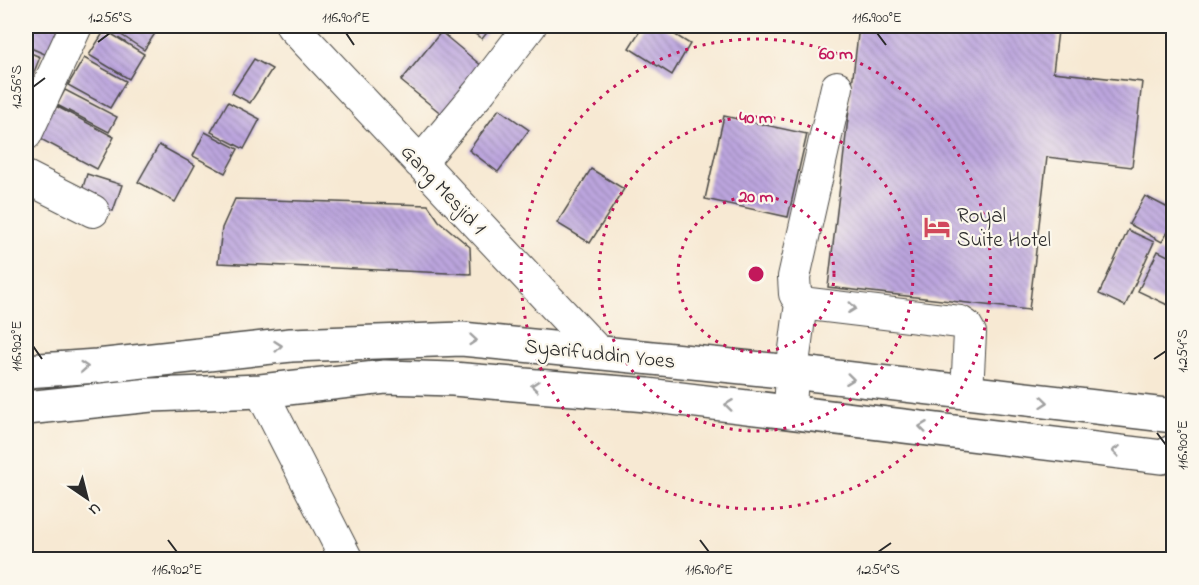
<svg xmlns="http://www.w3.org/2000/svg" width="1199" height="585" font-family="'Indie Flower',sans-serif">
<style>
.building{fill:url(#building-back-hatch)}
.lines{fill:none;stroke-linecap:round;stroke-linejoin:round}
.minor-casing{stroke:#4a4844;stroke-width:34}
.highway-casing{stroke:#4a4844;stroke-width:36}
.minor{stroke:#fff;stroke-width:32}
.highway{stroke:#fff;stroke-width:33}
.oneway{stroke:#a0a0a0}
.ticks{fill:none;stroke:#2b2b2b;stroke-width:2}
.ring{fill:none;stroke:#c2185b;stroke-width:3;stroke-dasharray:3 6}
.labels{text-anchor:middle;stroke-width:4.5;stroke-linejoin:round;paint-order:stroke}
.street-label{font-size:21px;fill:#2b2b2b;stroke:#fbf7ec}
.poi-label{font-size:21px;fill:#2b2b2b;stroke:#fbf7ec;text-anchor:start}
.centre{fill:#c2185b;stroke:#fbf7ec;stroke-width:3}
.ring-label{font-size:18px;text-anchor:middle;font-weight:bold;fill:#c2185b;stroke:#fbf7ec;stroke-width:4.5;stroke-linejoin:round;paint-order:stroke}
.neatline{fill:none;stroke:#2b2b2b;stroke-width:2}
.ticks-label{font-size:15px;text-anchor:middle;fill:#2b2b2b}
</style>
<defs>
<pattern id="building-back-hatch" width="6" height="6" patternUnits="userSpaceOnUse" patternTransform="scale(1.5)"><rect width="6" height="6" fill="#bca5de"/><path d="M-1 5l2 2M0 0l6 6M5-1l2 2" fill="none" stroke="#9987b4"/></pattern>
</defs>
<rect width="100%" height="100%" fill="#fbf7ec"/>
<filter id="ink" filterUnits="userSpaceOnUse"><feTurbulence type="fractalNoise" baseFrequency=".0167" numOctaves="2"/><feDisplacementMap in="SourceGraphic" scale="12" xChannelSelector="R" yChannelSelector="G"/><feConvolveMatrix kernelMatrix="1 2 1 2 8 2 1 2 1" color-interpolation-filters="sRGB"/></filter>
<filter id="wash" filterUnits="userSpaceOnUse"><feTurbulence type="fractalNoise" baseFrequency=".008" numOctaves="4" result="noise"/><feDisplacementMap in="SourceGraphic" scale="24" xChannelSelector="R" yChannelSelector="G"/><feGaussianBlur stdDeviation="1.35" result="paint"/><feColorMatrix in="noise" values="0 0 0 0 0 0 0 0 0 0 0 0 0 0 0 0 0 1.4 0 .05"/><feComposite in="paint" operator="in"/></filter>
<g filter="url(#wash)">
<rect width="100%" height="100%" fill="#f7e9d3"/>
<g id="blocks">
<path class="building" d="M26 26H61L47 55 26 46Z
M108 26H160L144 50Z
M464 26H492L482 39Z
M643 26H661L690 44 672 75 629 48Z
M859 26H1013L1058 31 1053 72 1142 82 1132 167 1047 157 1029 310 828 287Z
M105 30 144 54 129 79 89 55Z
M441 32 483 67 443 115 401 81Z
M26 51 40 57 26 92Z
M84 58 126 81 110 108 68 85Z
M254 59 272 69 250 103 232 93Z
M65 90 117 117 109 132 57 105Z
M228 102 260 119 244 149 211 132Z
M52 104 114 137 97 169 35 136Z
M499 109 529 130 498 172 469 150Z
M724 116 807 134 788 217 705 199Z
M205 132 238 149 225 173 193 156Z
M159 145 195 165 175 202 138 182Z
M591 169 624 189 590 243 557 223Z
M87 174 122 185 113 211 79 200Z
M1145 196 1174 211V222L1162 242 1129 224Z
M235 199 428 205 439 221 470 247 471 274 218 263 222 228Z
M1128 230 1154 242 1125 306 1099 294Z
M1158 251 1174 259V308L1138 291Z"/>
</g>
</g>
<g filter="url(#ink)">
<use href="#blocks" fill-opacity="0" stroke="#4a4844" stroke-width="1.5"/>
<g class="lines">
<g class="minor-casing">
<path id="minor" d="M292 26 598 352
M26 134 76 26
M420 163 481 90 530 26
M26 177 93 211
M801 303 795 294 794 277 837 87
M261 391 347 560
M790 411 792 372 801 303 960 322 966 326 970 333 967 393"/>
</g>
<g class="highway-casing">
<path id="highway" d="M26 371 97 366 291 345 462 339 792 372 1174 416
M26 408 151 395 261 391 385 377 453 379 647 395 1162 457 1174 451"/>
</g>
<use href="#minor" class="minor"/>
<use href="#highway" class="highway"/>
</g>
<defs><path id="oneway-chevron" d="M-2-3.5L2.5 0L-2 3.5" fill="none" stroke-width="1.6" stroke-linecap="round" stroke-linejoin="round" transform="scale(1.5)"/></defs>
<g class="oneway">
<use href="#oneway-chevron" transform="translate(852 308) rotate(7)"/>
<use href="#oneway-chevron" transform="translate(473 340) rotate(5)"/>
<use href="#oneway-chevron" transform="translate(278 346) rotate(-6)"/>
<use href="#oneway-chevron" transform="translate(84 367) rotate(-4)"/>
<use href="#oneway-chevron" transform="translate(850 379) rotate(7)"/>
<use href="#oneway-chevron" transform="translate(535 386) rotate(-175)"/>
<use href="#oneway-chevron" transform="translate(1044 402) rotate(6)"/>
<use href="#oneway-chevron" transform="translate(729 405) rotate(-173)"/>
<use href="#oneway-chevron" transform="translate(923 427) rotate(-173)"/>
<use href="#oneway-chevron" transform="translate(1116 451) rotate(-173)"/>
</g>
</g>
<path class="ticks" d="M346 33 354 45M877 33 886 45M98 42 110 33M33 87 45 78M33 346 42 359M1154 359 1166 351M1157 433 1166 445M168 540 177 552M700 540 709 552M878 552 891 543"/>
<g class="ring">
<circle cx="756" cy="274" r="78"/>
<circle cx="756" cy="274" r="157"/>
<circle cx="756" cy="274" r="235"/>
</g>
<defs>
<g id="hotel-bare" transform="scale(2.07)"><path d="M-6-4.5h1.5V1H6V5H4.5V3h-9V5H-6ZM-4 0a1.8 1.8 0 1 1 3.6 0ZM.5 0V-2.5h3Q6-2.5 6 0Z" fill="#d1495b" stroke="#fbf7ec" stroke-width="2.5" paint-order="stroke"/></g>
</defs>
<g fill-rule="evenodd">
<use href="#hotel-bare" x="937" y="227"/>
</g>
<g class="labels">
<g class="street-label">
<text transform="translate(444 189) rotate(47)" y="7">Gang Mesjid 1</text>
<text transform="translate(600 353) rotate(6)" y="7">Syarifuddin Yoes</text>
</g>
<g class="poi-label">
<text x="957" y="222">Royal<tspan x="957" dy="24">Suite Hotel</tspan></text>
</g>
</g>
<circle cx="756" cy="274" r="9" class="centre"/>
<g class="ring-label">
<text x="836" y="59">60 m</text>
<text x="756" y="123">40 m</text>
<text x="756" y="202">20 m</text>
</g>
<rect width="1199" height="585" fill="none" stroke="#fbf7ec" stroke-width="66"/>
<g transform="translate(87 498) rotate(145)" stroke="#fbf7ec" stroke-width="4.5" paint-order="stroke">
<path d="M0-4.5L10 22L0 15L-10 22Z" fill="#2b2b2b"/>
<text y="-9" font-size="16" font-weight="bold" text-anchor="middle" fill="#2b2b2b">U</text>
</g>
<rect x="33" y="33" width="1133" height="519" class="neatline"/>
<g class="ticks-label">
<text x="110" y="22">1.256°S</text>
<text x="346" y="22">116.901°E</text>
<text x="877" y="22">116.900°E</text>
<text transform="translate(16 87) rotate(-90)" y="5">1.256°S</text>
<text transform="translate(16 346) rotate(-90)" y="5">116.902°E</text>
<text transform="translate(1182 351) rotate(-90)" y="5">1.254°S</text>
<text transform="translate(1182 445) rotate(-90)" y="5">116.900°E</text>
<text x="177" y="574">116.902°E</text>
<text x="709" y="574">116.901°E</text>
<text x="878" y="574">1.254°S</text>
</g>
</svg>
